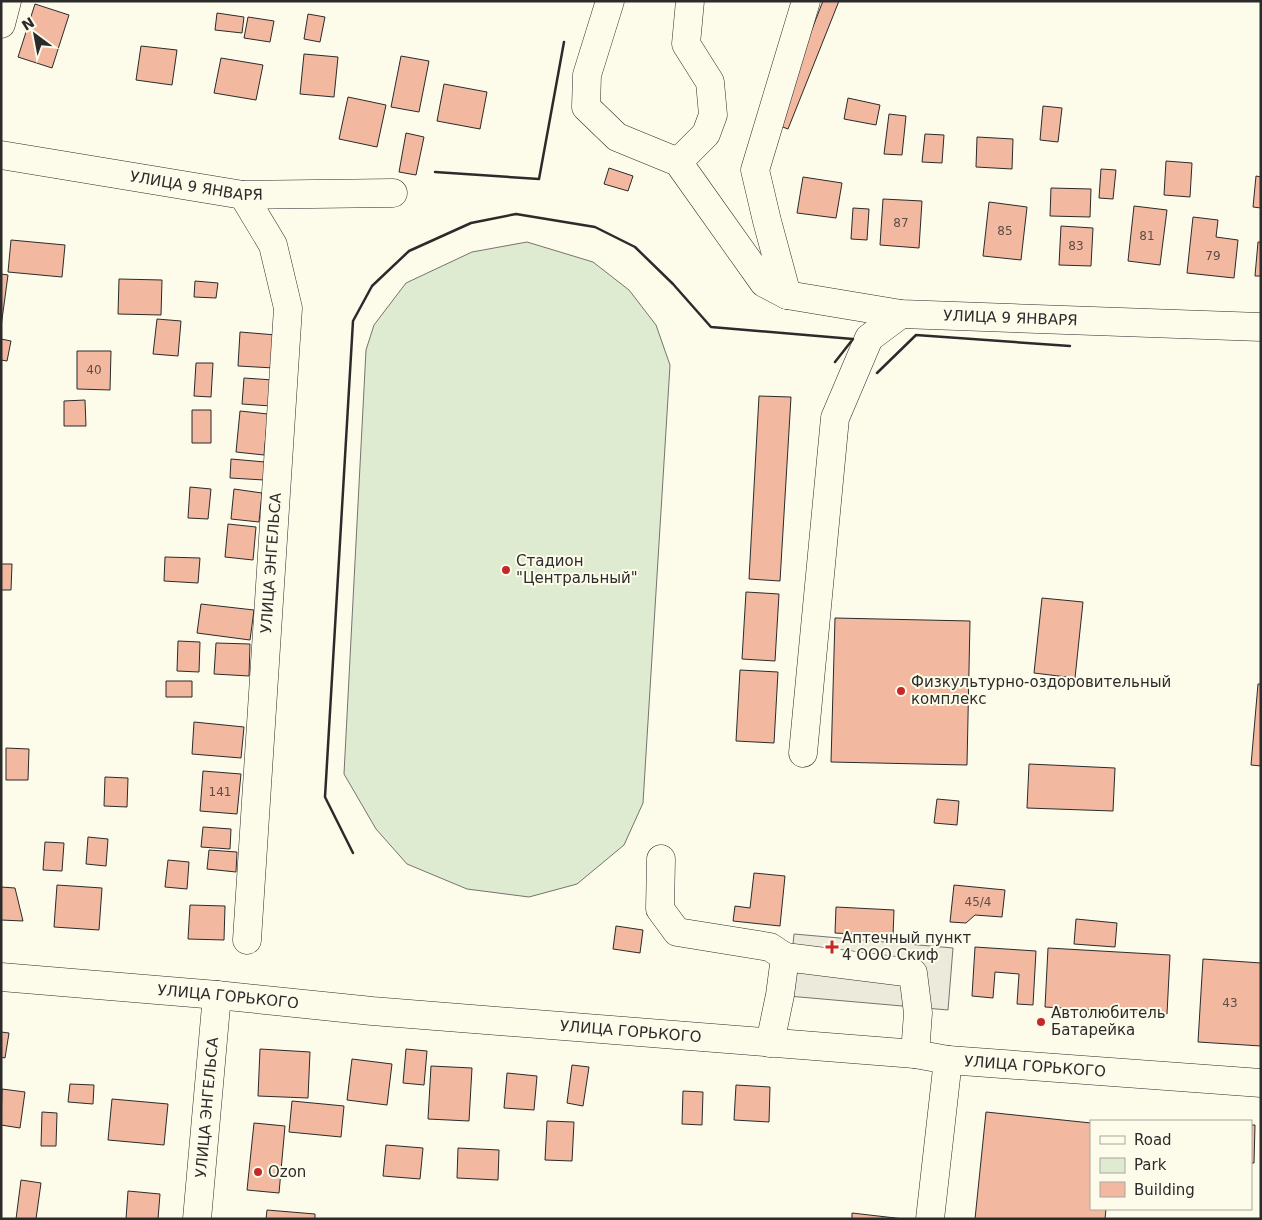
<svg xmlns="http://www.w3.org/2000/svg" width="1262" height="1220" font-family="'DejaVu Sans',sans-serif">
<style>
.green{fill:#deebd1;stroke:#74746e}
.parking{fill:#eceadb;stroke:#74746e}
.building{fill:#f2b8a0;stroke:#2b2b2b}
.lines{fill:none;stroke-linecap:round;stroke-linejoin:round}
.minor-casing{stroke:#2b2b2b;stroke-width:29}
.major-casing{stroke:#2b2b2b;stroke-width:29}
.minor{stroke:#fdfbea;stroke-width:28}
.major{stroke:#fdfbea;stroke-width:28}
.wall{stroke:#2b2b2b;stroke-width:2.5}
.poi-dot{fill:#c62828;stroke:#fdfbea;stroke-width:2}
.labels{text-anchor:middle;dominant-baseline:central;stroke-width:4;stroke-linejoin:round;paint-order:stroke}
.number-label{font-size:12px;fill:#5d4e48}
.street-label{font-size:15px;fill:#2b2b2b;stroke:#fdfbea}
.poi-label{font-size:15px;fill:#2b2b2b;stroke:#fdfbea;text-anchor:start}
</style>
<rect width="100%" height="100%" fill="#fdfbea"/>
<path class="green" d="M527 242 593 262 629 290 656 325 670 365 643 803 624 845 577 884 529 897 467 889 407 864 376 829 344 774 366 350 374 325 406 283 472 252Z"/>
<path class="parking" d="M794 934 953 948 948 1010 788 996Z"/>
<path class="building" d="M823 1H839L788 129 775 124Z
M35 4 69 15 52 68 18 57Z
M217 13 244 17 242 33 215 30Z
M308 14 325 17 320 42 304 39Z
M248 17 274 21 270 42 244 38Z
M141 46 177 50 172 85 136 80Z
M304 54 338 57 334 97 300 94Z
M401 56 429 61 419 112 391 107Z
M221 58 263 65 256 100 214 93Z
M444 84 487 92 480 129 437 121Z
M348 97 386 105 377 147 339 139Z
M848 98 880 105 876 125 844 119Z
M1043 106 1062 108 1058 142 1040 140Z
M889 114 906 116 902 155 884 154Z
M406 133 424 137 416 175 399 172Z
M925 134 944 135 942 163 922 162Z
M977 137 1013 139 1012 169 976 167Z
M1166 161 1192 163 1190 197 1164 195Z
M609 168 633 176 628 191 604 184Z
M1101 169 1116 170 1113 199 1099 198Z
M1256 176 1261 177V208L1253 207Z
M803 177 842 183 836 218 797 213Z
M1051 188 1091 189 1090 217 1050 216Z
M883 199 922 201 919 248 880 245Z
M989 202 1027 207 1021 260 983 256Z
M1134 206 1167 210 1160 265 1128 261Z
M853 208 869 209 867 240 851 239Z
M1193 217 1218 220 1216 237 1238 240 1234 278 1187 273Z
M1061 226 1093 228 1091 266 1059 265Z
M11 240 65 245 62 277 8 272Z
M1258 242H1261V276H1255Z
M1 274 8 275 1 327Z
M119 279 162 280 161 315 118 314Z
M195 281 218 283 216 298 194 297Z
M157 319 181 321 178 356 153 354Z
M240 332 276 335 274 368 238 366Z
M1 339 11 341 7 361 1 360Z
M77 351H111L110 390 77 389Z
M196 363H213L211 397 194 396Z
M244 378 273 380 271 406 242 404Z
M759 396 791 397 780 581 749 579Z
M85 400 86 426H64V401Z
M192 410H211V443H192Z
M240 411 268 414 264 455 236 452Z
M231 459 265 462 264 480 230 478Z
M190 487 211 489 208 519 188 518Z
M234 489 262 493 259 522 231 519Z
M228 524 256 527 253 560 225 557Z
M165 557 200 558 198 583 164 581Z
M1 564H12L11 590H1Z
M746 592 779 594 775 661 742 659Z
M1042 598 1083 602 1075 678 1034 673Z
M201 604 254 610 250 640 197 633Z
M835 618 970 621 967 765 831 762Z
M178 641 200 642 199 672 177 671Z
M216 643 250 644 249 676 214 674Z
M740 670 778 672 774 743 736 741Z
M166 681H192V697H166Z
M1258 684H1261V766L1251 765Z
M194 722 244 727 241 758 192 754Z
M6 748 29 749 28 780H6Z
M1029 764 1115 768 1113 811 1027 808Z
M203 771 241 774 237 814 200 811Z
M105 777 128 778 127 807 104 806Z
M937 799 959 801 957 825 934 823Z
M203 827 231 829 230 849 201 847Z
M88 837 108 839 106 866 86 864Z
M45 842 64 843 62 871 43 870Z
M209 850 237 852 236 872 207 869Z
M168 860 189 862 187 889 165 887Z
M754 873 785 876 780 926 733 921 735 906 750 908Z
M57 885 102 888 99 930 54 927Z
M954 885 1005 890 1002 917 975 915 966 923 950 922Z
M1 887 15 888 23 921 1 920Z
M190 905 225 906 224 940 188 939Z
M836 907 894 910 893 936 835 933Z
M1076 919 1117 923 1115 947 1074 944Z
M616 926 643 930 640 953 613 949Z
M975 947 1036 951 1033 1005 1017 1004 1019 974 995 972 993 998 972 996Z
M1048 948 1170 955 1167 1014 1045 1007Z
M1203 959 1261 963V1046L1198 1042Z
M1 1032 9 1033 5 1058 1 1057Z
M260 1049 310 1052 308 1098 258 1096Z
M406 1049 427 1051 424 1085 403 1083Z
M352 1059 392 1064 387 1105 347 1100Z
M572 1065 589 1067 583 1106 567 1103Z
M431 1066 472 1068 469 1121 428 1119Z
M507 1073 537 1076 534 1110 504 1108Z
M70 1084 94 1085 93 1104 68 1102Z
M736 1085 770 1087 769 1122 734 1120Z
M2 1089 25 1092 20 1128 1 1125Z
M683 1091 703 1092 702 1125 682 1124Z
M112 1099 168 1104 164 1145 108 1140Z
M292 1101 344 1106 341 1137 289 1132Z
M42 1112 57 1113 56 1146H41Z
M986 1112 1091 1123V1209H1106L1105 1219H975Z
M547 1121 574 1122 572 1161 545 1160Z
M254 1123 285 1126 279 1193 247 1190Z
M1251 1125H1255L1254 1163H1251Z
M386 1145 423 1148 420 1179 383 1176Z
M458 1148 499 1150 498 1180 457 1178Z
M21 1180 41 1183 36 1219H16Z
M128 1191 160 1194 158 1219H126Z
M267 1210 315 1214V1219H266Z
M852 1213 904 1219H852Z"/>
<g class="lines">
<defs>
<g id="minor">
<path id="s1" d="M610 1 587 75 586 107 617 137 678 162 764 283 787 295 901 314 1261 327"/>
<path d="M1 24 7 1"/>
<path id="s2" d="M1 155 243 195 393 193"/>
<path d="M678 162 706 134 713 115 710 82 686 44 690 1"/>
<path d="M243 195 273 245 288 308 247 940"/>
<path d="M787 295 767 221 755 170 806 1"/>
<path d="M803 753 835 418 869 338 901 314"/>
<path d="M661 859 660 909 677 932 770 947 785 957"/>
<path d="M770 1043 780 995 785 957 913 973 918 1013 915 1054"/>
<path id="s3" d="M197 1219 217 995"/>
<path d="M930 1219 948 1060"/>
</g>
<g id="major">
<path id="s4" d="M1 977 217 995 372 1011 915 1054 948 1060 1261 1083"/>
</g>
</defs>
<use href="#minor" class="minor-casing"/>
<use href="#major" class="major-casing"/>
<use href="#minor" class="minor"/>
<use href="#major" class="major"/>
<path class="wall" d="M435 172 539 179 564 42
M877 373 916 335 1070 346
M353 853 325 797 353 321 372 286 409 251 471 223 516 214 595 227 635 247 673 284 711 327 853 339 835 362"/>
</g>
<g class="poi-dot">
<circle cx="506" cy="570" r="5"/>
<circle cx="901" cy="691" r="5"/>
<path d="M829.5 939.5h5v5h5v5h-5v5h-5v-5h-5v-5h5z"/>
<circle cx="1041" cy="1022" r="5"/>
<circle cx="258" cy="1172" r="5"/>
</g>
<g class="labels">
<g class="number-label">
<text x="901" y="223">87</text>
<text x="1005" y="231">85</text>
<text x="1147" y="236">81</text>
<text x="1076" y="246">83</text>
<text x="1213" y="256">79</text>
<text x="94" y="370">40</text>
<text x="220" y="792">141</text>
<text x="978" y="902">45/4</text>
<text x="1230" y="1003">43</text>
</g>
<g class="street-label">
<text stroke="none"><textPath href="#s2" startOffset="198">УЛИЦА 9 ЯНВАРЯ</textPath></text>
<text stroke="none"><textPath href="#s1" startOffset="618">УЛИЦА 9 ЯНВАРЯ</textPath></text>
<text transform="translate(271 563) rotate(-86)">УЛИЦА ЭНГЕЛЬСА</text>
<text stroke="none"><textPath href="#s4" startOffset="228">УЛИЦА ГОРЬКОГО</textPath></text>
<text stroke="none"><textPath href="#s4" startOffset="632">УЛИЦА ГОРЬКОГО</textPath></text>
<text stroke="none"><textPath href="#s4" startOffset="1038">УЛИЦА ГОРЬКОГО</textPath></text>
<text stroke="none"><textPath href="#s3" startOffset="112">УЛИЦА ЭНГЕЛЬСА</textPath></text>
</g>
<g class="poi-label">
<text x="516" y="561">Стадион<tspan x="516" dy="17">"Центральный"</tspan></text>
<text x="911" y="682">Физкультурно-оздоровительный<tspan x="911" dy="17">комплекс</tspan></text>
<text x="842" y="938">Аптечный пункт<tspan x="842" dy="17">4 ООО Скиф</tspan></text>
<text x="1051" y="1013">Автолюбитель<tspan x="1051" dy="17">Батарейка</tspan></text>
<text x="268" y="1172">Ozon</text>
</g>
</g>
<rect width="1262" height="1220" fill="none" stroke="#2b2b2b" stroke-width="5"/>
<rect x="1090" y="1120" width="162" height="90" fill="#fdfbea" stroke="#a9a89e"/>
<rect x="1100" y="1136" width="25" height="8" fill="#fdfbea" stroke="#a9a89e"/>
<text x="1134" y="1145" font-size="15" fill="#2b2b2b">Road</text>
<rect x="1100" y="1158" width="25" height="15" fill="#deebd1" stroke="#a9a89e"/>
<text x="1134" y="1170" font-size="15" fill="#2b2b2b">Park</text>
<rect x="1100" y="1182" width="25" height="15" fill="#f2b8a0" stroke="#a9a89e"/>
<text x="1134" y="1195" font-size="15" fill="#2b2b2b">Building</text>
<g transform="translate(35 35) rotate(328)" stroke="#fdfbea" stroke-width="4" paint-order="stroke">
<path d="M0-4L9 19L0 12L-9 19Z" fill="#2b2b2b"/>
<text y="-8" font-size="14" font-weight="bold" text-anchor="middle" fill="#2b2b2b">N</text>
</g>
</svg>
